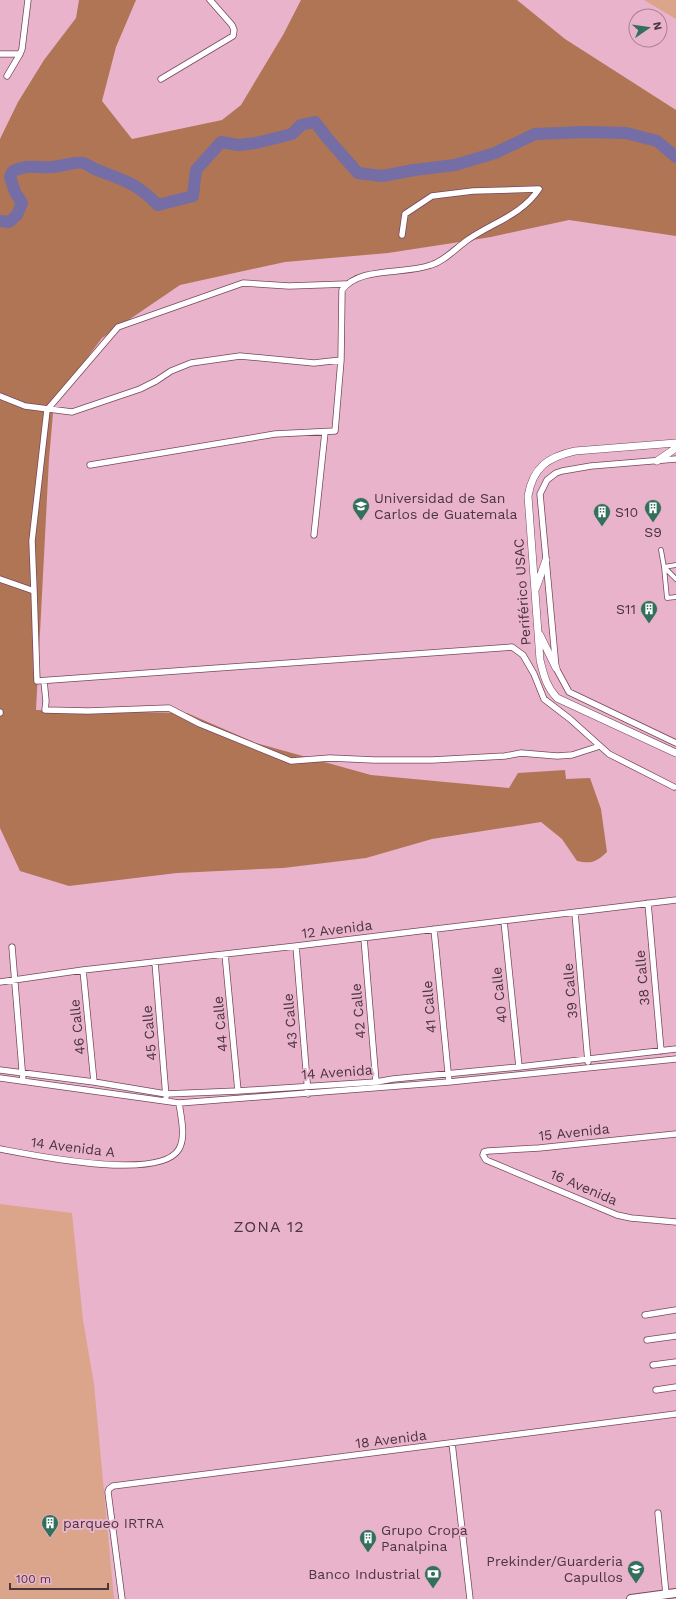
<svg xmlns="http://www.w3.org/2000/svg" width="676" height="1599" font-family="'Work Sans',sans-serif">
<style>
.green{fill:#daa58a}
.forest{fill:#af7555}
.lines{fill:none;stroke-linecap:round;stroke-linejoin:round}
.river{stroke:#746da6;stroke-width:12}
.pedestrian-casing{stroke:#76475e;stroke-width:5.5}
.minor-casing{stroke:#76475e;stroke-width:7}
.tertiary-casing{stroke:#76475e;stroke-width:8}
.primary-casing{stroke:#76475e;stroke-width:10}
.pedestrian{stroke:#fff;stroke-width:4}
.minor{stroke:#fff;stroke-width:5.5}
.tertiary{stroke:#fff;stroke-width:7}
.primary{stroke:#fff;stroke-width:8}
.labels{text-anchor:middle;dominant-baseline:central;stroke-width:4;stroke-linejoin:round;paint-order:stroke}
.poi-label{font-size:14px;fill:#4b3540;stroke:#eab3cc;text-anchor:start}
.street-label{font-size:14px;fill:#4b3540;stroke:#eab3cc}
.quarter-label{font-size:16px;letter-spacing:1px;fill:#4b3540;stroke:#eab3cc}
</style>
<rect width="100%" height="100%" fill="#eab3cc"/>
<path class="green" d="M644 0H676V19Z
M0 1204 72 1213 83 1320 94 1384 114 1599H0Z"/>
<path class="forest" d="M79 0H136L116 47 102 101 132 139 222 120 241 105 283 35 301 0H517L565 39 676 110V236L569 220 491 237 466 241 388 253 285 262 180 285 102 338 54 402 49 459 36 710 187 713 256 743 371 775 509 788 518 773 565 770 566 779 590 778 601 809 607 852C596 862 592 864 577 861L562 839 541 822 432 839 366 858 283 868 177 873 69 886 20 871 0 828V139L18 102 44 60 76 18Z"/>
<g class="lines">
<path class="river" d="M0 221 9 222 17 215 22 203 15 192 10 177 13 171C28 164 37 168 52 167 60 167 76 161 83 163 87 164 92 168 97 170 124 180 136 183 158 205L193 196 196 170 221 142 238 145 256 143 292 134 301 125 315 122 328 139 358 173 382 176 414 170 455 165 495 153 535 134 584 132 626 133 657 141 676 157"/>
<defs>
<path id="pedestrian" d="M661 550 664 567 676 579
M676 565 664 567 667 598 676 597"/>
<path id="minor" d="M0 54H20
M7 76 20 54 22 49 28 0
M161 79 233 36 234 30 232 25 210 0
M0 396 25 406 72 412 140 389 156 381 171 371 191 363 240 356 314 363 341 360
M676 459 591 466 562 471 556 473 547 480 540 494 556 668 569 692 676 743
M90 465 275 434 335 431 341 360 342 290C360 266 404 275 431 265 444 261 454 250 466 241 491 223 521 216 539 189L473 191 432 196 405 214 402 235
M314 535 325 432
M0 579 34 591 37 681 512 647 523 655 534 674 544 699 570 719 609 754 674 787
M34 591 32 541 47 410 118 327 243 283 289 286 346 284
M44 681 46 701 45 710 88 711 169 708 200 724 291 761 330 758 374 760H432L505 756 521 753 557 756 572 755 600 746
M0 712V713
M648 903 661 1051
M575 913 588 1062
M504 921 519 1067
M434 929 449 1082
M364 938 376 1082
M296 946 308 1094
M12 947 23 1081
M225 954 238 1091
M155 962 166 1097
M83 970 94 1082
M0 982 83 970 296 946 676 900
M0 1070 94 1082 166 1094 238 1091 376 1082 393 1079 519 1067 676 1049
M0 1078 179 1103 449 1082 676 1059
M676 1134 539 1148 488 1151 484 1152 483 1155 486 1160 617 1215 631 1218 676 1222
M0 1149C32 1155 160 1182 179 1149 186 1137 181 1117 179 1103
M645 1315 676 1310
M647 1340 676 1336
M653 1365 676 1362
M656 1390 676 1387
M452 1443 470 1599
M658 1513 666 1594
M122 1599 108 1492 109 1489 113 1486 676 1414"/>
<path id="tertiary" d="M676 443 575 451C548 457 533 467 528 496L540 660C544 676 546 686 557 698L676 753
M657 461 676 448
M536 588 546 560
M540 635 556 668"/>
<path id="primary" d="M631 1599 676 1593"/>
</defs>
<use href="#pedestrian" class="pedestrian-casing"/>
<use href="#minor" class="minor-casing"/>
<use href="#tertiary" class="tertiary-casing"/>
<use href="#primary" class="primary-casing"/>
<use href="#pedestrian" class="pedestrian"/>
<use href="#minor" class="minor"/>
<use href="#tertiary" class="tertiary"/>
<use href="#primary" class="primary"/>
</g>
<defs>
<symbol id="university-pin" viewBox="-11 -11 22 30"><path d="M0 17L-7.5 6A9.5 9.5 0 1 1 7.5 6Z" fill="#33705c" stroke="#eab3cc"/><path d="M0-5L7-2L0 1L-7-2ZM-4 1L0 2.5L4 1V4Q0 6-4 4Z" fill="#fff"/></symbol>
<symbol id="building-pin" viewBox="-11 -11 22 30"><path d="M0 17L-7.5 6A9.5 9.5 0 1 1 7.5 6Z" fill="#33705c" stroke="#eab3cc"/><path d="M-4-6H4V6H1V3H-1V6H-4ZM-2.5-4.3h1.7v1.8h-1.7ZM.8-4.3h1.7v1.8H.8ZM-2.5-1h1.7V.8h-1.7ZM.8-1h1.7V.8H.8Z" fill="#fff"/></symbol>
<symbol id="school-pin" viewBox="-11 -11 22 30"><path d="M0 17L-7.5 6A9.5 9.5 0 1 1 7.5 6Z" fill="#33705c" stroke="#eab3cc"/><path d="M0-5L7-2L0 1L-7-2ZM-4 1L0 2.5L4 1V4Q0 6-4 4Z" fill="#fff"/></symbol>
<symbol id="bank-pin" viewBox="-11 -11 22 30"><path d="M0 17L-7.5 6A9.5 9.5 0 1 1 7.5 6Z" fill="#33705c" stroke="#eab3cc"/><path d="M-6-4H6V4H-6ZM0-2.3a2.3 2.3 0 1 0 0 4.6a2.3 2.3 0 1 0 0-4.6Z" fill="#fff"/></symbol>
</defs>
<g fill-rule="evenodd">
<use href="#university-pin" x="351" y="496" width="20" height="27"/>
<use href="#building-pin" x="643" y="498" width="20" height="27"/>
<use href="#building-pin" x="592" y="502" width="20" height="27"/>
<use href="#building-pin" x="639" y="599" width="20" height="27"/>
<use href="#building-pin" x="40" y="1513" width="20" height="27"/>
<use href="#building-pin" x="358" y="1528" width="20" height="27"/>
<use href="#school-pin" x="626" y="1559" width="20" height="27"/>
<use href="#bank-pin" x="423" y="1564" width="20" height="27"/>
</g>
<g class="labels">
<g class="poi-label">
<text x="374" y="498">Universidad de San<tspan x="374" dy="16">Carlos de Guatemala</tspan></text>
<text x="615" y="512">S10</text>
<text x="653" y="532" text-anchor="middle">S9</text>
<text x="636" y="609" text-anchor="end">S11</text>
<text x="63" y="1523">parqueo IRTRA</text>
<text x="381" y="1530">Grupo Cropa<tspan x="381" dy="16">Panalpina</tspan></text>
<text x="623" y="1561" text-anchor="end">Prekinder/Guarderia<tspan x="623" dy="16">Capullos</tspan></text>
<text x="420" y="1574" text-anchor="end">Banco Industrial</text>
</g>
<g class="street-label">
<text transform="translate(522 592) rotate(-94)">Periférico USAC</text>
<text transform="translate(337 929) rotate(-7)">12 Avenida</text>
<text transform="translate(642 978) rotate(-95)">38 Calle</text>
<text transform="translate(570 991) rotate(-95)">39 Calle</text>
<text transform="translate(499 995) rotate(-96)">40 Calle</text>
<text transform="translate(429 1007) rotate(-95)">41 Calle</text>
<text transform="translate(358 1011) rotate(-95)">42 Calle</text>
<text transform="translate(290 1021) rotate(-95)">43 Calle</text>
<text transform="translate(220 1024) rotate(-95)">44 Calle</text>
<text transform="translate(77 1027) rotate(-96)">46 Calle</text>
<text transform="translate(149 1033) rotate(-95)">45 Calle</text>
<text transform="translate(337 1072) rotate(-4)">14 Avenida</text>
<text transform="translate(574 1132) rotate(-6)">15 Avenida</text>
<text transform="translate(73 1147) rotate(7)">14 Avenida A</text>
<text transform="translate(584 1187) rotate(23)">16 Avenida</text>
<text transform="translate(391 1439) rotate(-7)">18 Avenida</text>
</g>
<g class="quarter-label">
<text x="269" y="1226">ZONA 12</text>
</g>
</g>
<g transform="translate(648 28) rotate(77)"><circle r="19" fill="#eab3cc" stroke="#aa8194"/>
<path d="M0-3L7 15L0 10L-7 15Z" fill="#33705c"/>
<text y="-6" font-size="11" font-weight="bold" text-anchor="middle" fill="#4b3540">N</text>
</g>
<path d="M10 1583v6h98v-6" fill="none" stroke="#4b3540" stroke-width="2"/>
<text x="16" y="1583" font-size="12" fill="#4b3540" stroke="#eab3cc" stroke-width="3" paint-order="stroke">100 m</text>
</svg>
